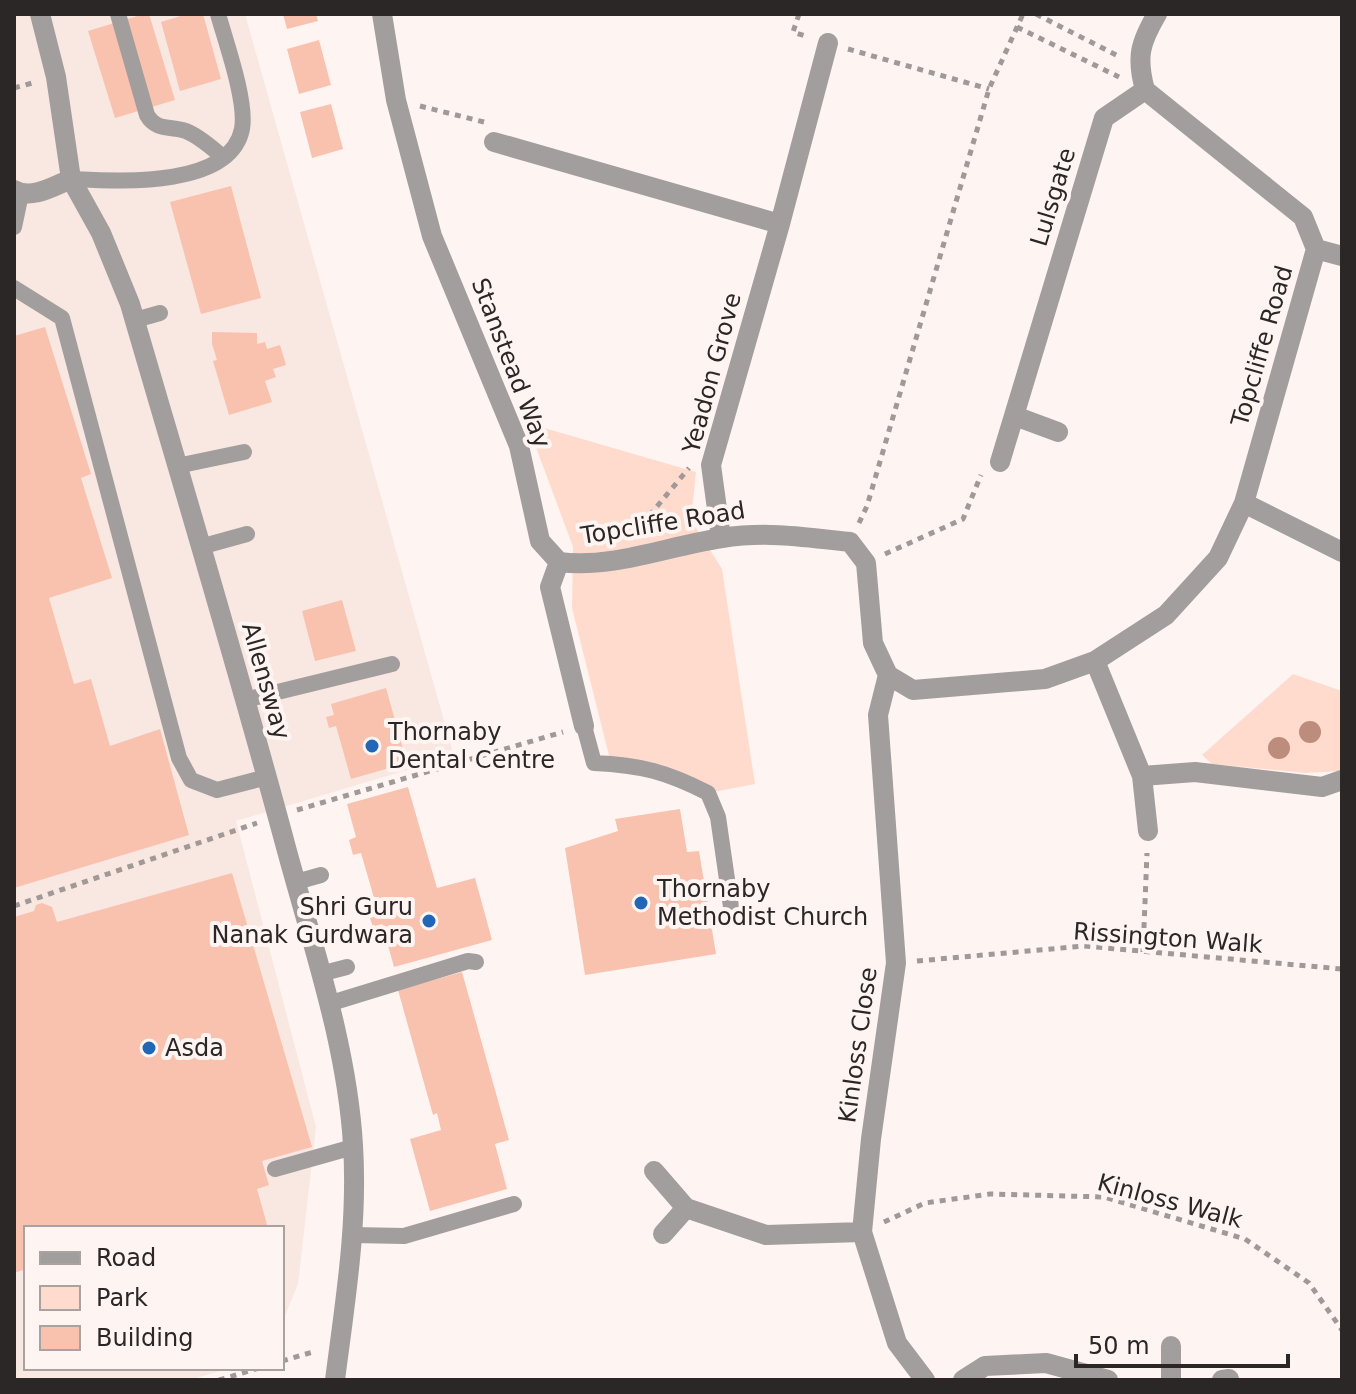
<svg xmlns="http://www.w3.org/2000/svg" width="1356" height="1394" font-family="'DejaVu Sans',sans-serif">
<style>
.built{fill:#f9e7e1}
.green{fill:#ffdbce}
.building{fill:#f8c2af}
.lines{fill:none;stroke-linecap:round;stroke-linejoin:round}
.path{stroke:#a09997;stroke-width:5;stroke-dasharray:6 6;stroke-linecap:butt}
.service{stroke:#a29e9d;stroke-width:16}
.minor{stroke:#a29e9d;stroke-width:20}
.tree{fill:#bc8d7c}
.poi-dot{fill:#2266b7;stroke:#fef5f2;stroke-width:3}
.labels{text-anchor:middle;dominant-baseline:central;stroke-width:8;stroke-linejoin:round;paint-order:stroke}
.street-label{font-size:24px;fill:#2a2726;stroke:#fef5f2}
.poi-label{font-size:24px;fill:#2a2726;stroke:#fef5f2;text-anchor:start}
</style>
<rect width="100%" height="100%" fill="#fef5f2"/>
<path class="built" d="M14 14H245L454 756 236 821 316 1127 298 1284 282 1323V1228H26V1368H231L189 1380H14Z"/>
<path class="green" d="M527 423 696 472 691 520 722 569 755 784 708 793 611 764 572 608 573 547Z
M1293 674 1342 691V771L1305 773 1212 764 1202 755Z"/>
<path class="building" d="M144 14H149L175 100 115 118 88 31Z
M187 14H203L221 79 180 91 161 22Z
M283 14H316L318 21 287 29Z
M319 40 331 85 299 94 287 49Z
M331 104 343 149 312 158 300 112Z
M231 186 261 298 201 314 170 202Z
M45 327 91 474 81 478 112 578 49 598 74 684 91 679 110 746 160 729 189 835 14 888V336Z
M212 332 257 333V344L265 342 267 349 280 345 286 365 273 369 276 377 265 381 272 402 229 415 213 361 217 360 212 344Z
M342 600 356 651 315 661 302 611Z
M386 688 407 763 351 779 336 726 329 728 326 717 334 715 331 704Z
M408 787 437 888 475 878 492 940 394 967 382 924 373 927 370 918 379 915 361 853 353 855 349 840 356 837 347 804Z
M680 809 687 852 699 851 716 954 585 975 565 848 618 831 615 819Z
M232 873 312 1147 262 1161 269 1185 257 1189 268 1228H26V1269L14 1273V917L34 911 36 905 42 903 52 907 57 922Z
M462 972 509 1140 495 1144 507 1189 430 1211 410 1139 441 1130 437 1113 433 1115 398 990Z"/>
<g class="lines">
<path class="path" d="M799 14 793 32 808 37
M1036 14 1120 57
M1017 27 1119 77
M848 49 989 89
M14 88 36 82
M420 106 484 122
M859 523 867 506 989 89 1023 14
M634 534 689 468
M885 554 963 519 981 475
M297 810 563 732
M14 906 257 823
M1143 952 1147 853
M917 961 1084 946 1342 969
M884 1222 925 1203 990 1194 1104 1197 1245 1239 1309 1283 1342 1330
M282 1361 316 1351
M219 1380 259 1368"/>
<path class="service" d="M118 14 147 115C156 131 171 126 186 131 199 136 212 148 223 157
M71 179C116 181 230 189 242 129 247 101 226 43 218 14
M14 227 21 194
M14 288 62 318 179 758 191 780 217 790 267 777
M135 320 160 313
M177 466 244 452
M200 547 247 534
M245 700 392 664
M584 726 594 763C641 765 667 772 708 793L718 817 732 914
M296 882 321 875
M320 974 347 967
M328 1004 468 961 476 962
M275 1169 353 1147
M353 1235 404 1236 514 1204"/>
<path class="minor" d="M40 14 56 77 71 179 101 233 130 304C183 486 238 668 287 851 313 947 347 1045 353 1145 358 1225 345 1302 335 1380
M382 14 396 100 432 236 519 446 540 541 559 562
M1145 90 1303 217 1316 249 1342 256
M494 142 780 224
M14 190C32 200 54 186 71 179
M1015 416 1058 432
M1000 462 1104 118 1145 90C1136 57 1140 43 1157 14
M1244 503 1342 552
M721 538 711 465 780 224 828 43
M559 562C613 569 668 546 722 538 766 531 805 537 850 542L866 563 873 643 888 675 913 690 1045 679 1095 661 1166 615 1218 558 1244 503 1316 249
M559 562 550 587 584 726
M1095 661 1142 776 1195 772 1322 787 1342 780
M888 675 878 715 896 963 871 1139 862 1232 897 1343 925 1380
M1142 776 1148 831
M654 1171 686 1208 766 1235 862 1232
M663 1234 686 1208
M1171 1346V1380
M963 1380 985 1366 1046 1363 1108 1380
M1222 1380 1229 1379"/>
</g>
<g class="tree">
<circle cx="1310" cy="732" r="11"/>
<circle cx="1279" cy="748" r="11"/>
</g>
<g class="poi-dot">
<circle cx="372" cy="746" r="8"/>
<circle cx="641" cy="903" r="8"/>
<circle cx="429" cy="921" r="8"/>
<circle cx="149" cy="1048" r="8"/>
</g>
<g class="labels">
<g class="street-label">
<text transform="translate(1053 197) rotate(-73)">Lulsgate</text>
<text transform="translate(1262 346) rotate(-74)">Topcliffe Road</text>
<text transform="translate(511 363) rotate(69)">Stanstead Way</text>
<text transform="translate(712 373) rotate(-75)">Yeadon Grove</text>
<text transform="translate(663 523) rotate(-9)">Topcliffe Road</text>
<text transform="translate(266 681) rotate(74)">Allensway</text>
<text transform="translate(1168 938) rotate(4)">Rissington Walk</text>
<text transform="translate(858 1045) rotate(-82)">Kinloss Close</text>
<text transform="translate(1170 1201) rotate(15)">Kinloss Walk</text>
</g>
<g class="poi-label">
<text x="388" y="732">Thornaby<tspan x="388" dy="28">Dental Centre</tspan></text>
<text x="657" y="889">Thornaby<tspan x="657" dy="28">Methodist Church</tspan></text>
<text x="413" y="907" text-anchor="end">Shri Guru<tspan x="413" dy="28">Nanak Gurdwara</tspan></text>
<text x="165" y="1048">Asda</text>
</g>
</g>
<rect width="1356" height="1394" fill="none" stroke="#2a2726" stroke-width="32"/>
<rect x="24" y="1226" width="260" height="144" fill="#fef5f2" stroke="#a9a3a0" stroke-width="2"/>
<rect x="40" y="1252" width="40" height="12" fill="#a29e9d" stroke="#a9a3a0" stroke-width="2"/>
<text x="96" y="1266" font-size="24" fill="#2a2726">Road</text>
<rect x="40" y="1286" width="40" height="24" fill="#ffdbce" stroke="#a9a3a0" stroke-width="2"/>
<text x="96" y="1306" font-size="24" fill="#2a2726">Park</text>
<rect x="40" y="1326" width="40" height="24" fill="#f8c2af" stroke="#a9a3a0" stroke-width="2"/>
<text x="96" y="1346" font-size="24" fill="#2a2726">Building</text>
<path d="M1076 1354v12h212v-12" fill="none" stroke="#2a2726" stroke-width="4"/>
<text x="1088" y="1354" font-size="24" fill="#2a2726" stroke="#fef5f2" stroke-width="6" paint-order="stroke">50 m</text>
</svg>
